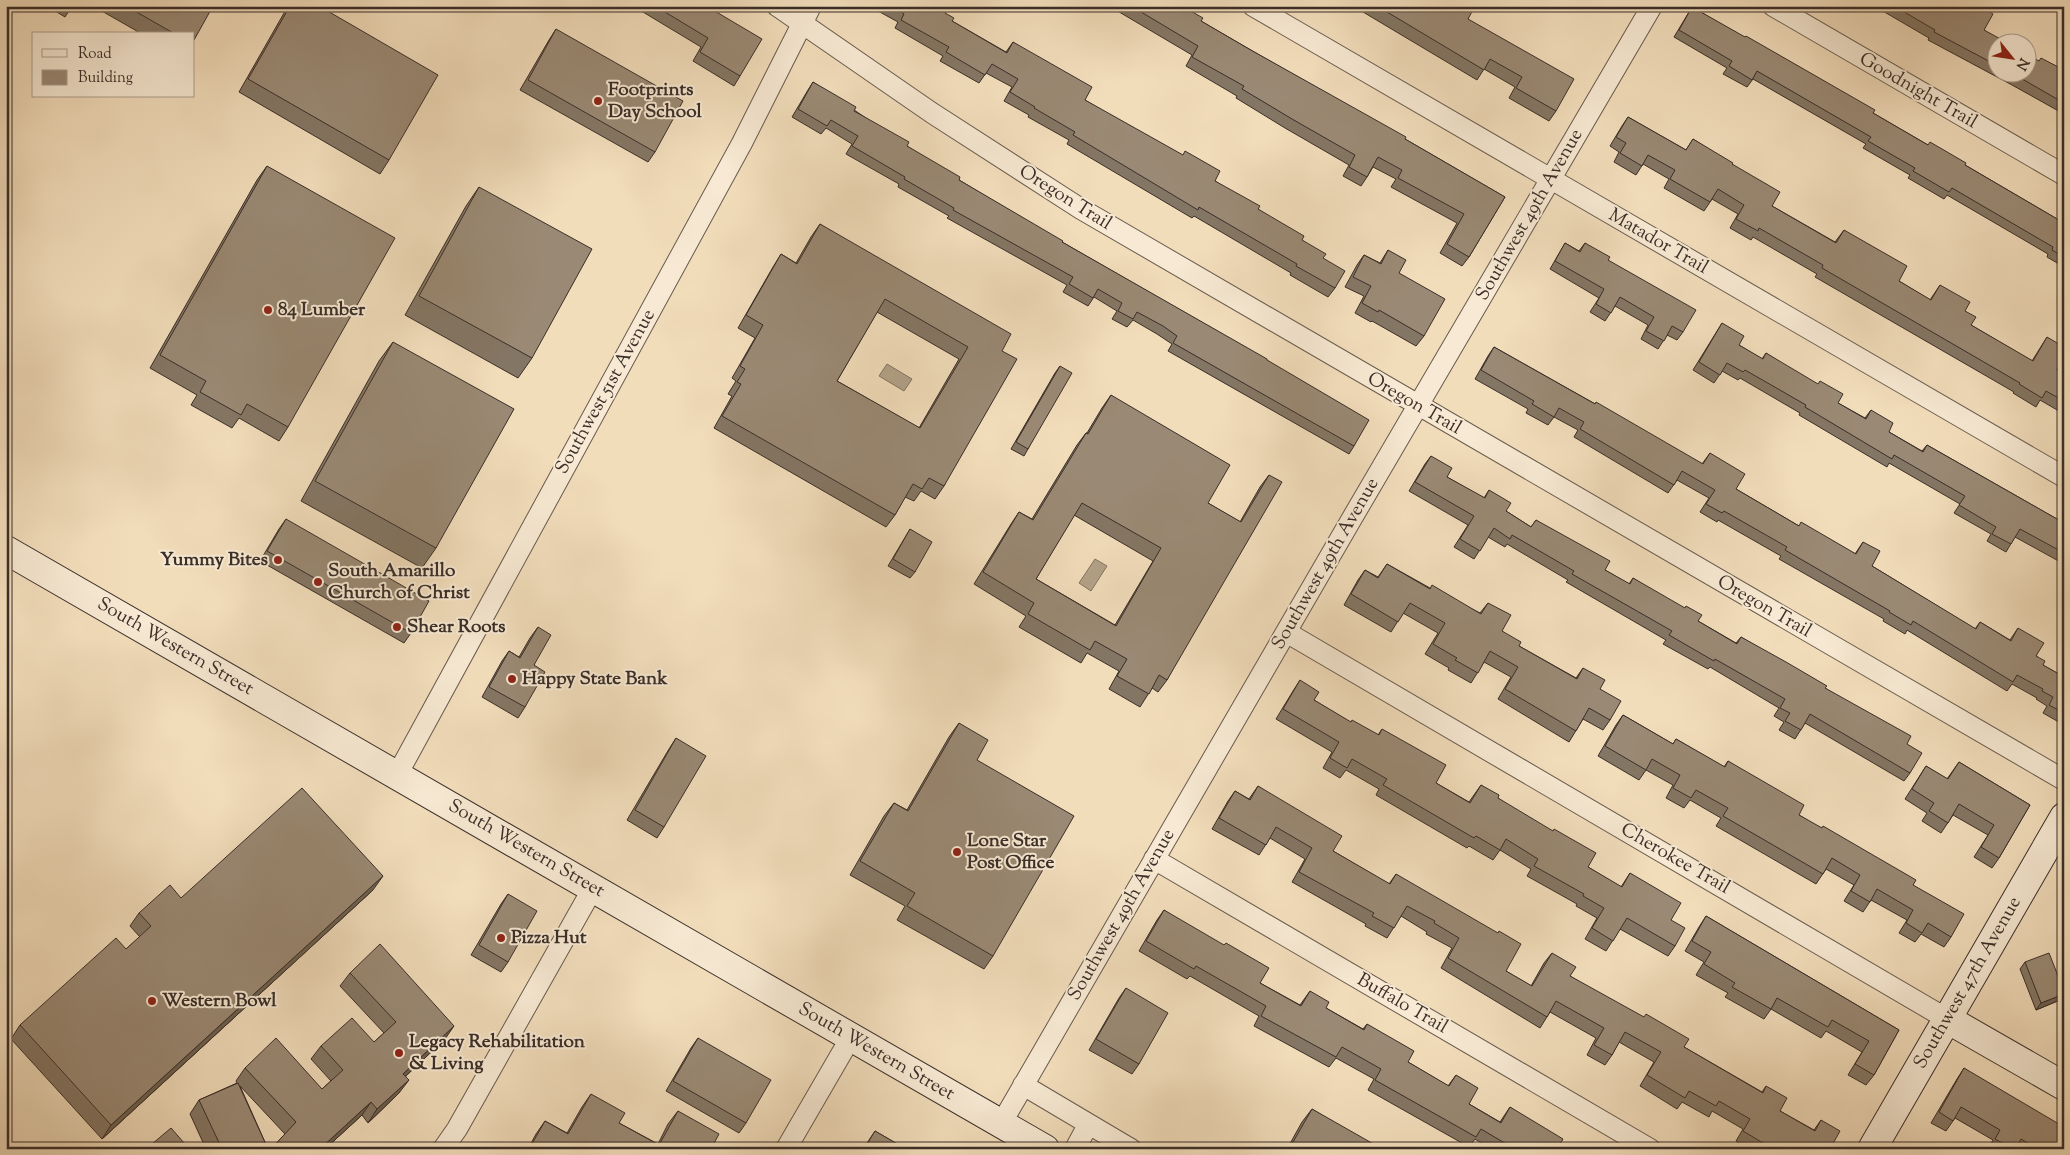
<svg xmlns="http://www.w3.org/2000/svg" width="2070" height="1155" font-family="'Sorts Mill Goudy',serif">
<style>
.water{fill:#b3a289;stroke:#837462}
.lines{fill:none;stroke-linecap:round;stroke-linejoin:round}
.street-casing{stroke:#685a4d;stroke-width:22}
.secondary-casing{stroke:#3a2e28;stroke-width:30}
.street{stroke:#f7e9d3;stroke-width:20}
.secondary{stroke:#f7e9d3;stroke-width:28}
.wall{fill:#847664;stroke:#3a2e28;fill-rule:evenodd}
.shaded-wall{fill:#6c6051;stroke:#3a2e28}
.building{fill:#9a8974;stroke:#3a2e28;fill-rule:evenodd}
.poi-dot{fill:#8f2418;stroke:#f7e9d3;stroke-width:2}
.labels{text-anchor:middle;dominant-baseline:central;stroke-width:4;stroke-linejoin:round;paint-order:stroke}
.poi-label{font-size:19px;font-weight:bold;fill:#3a2e28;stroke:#f7e9d3;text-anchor:start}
.street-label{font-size:19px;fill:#3a2e28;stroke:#f7e9d3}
</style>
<rect width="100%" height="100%" fill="#f2ddbb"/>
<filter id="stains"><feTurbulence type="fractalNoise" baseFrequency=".004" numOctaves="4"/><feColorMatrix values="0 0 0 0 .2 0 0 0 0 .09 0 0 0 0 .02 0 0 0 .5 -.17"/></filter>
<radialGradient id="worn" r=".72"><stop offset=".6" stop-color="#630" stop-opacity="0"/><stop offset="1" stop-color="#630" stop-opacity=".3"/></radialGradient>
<path class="water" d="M887 364 912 379 904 391 879 376Z
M1095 559 1107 566 1091 591 1079 583Z"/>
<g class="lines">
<defs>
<path id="street" d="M777 6 932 113 1081 209 2064 780
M1253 6 2064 477
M1773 6 2064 175
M1286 632 1947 1019
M397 775 742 143 811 6
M1154 859 1650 1149
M1023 1085 1131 1149
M1001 1124 1351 520 1652 6
M443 1149 457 1129 593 888
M786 1149 851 1037
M1075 1149 1088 1125"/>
<path id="secondary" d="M6 550 1045 1149
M1947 1019 2064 1086
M1872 1149 2064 817"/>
</defs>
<use href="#street" class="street-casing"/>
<use href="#secondary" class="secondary-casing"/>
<use href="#street" class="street"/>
<use href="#secondary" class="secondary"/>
</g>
<path class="wall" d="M47 6H72L65 17Z
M93 6H213L194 34H142Z
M288 6H319L389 160 380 174 239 92Z
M633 6H715L713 10 740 76 734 86 693 61 701 47Z
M869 6H947L945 13 952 21 1006 52 1013 42 1085 100 1215 181 1258 209 1302 240 1323 258 1335 288 1328 297 1290 275 1291 273 1194 216 1192 218 1067 144 1069 140 1028 117 1029 115 1004 101 1012 87 986 73 979 83 940 61 943 56 895 28 898 22Z
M1109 6H1182L1201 21 1249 49 1405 139 1505 197 1469 257 1462 266 1440 253 1457 223 1391 187 1396 179 1373 167 1367 177 1361 186 1343 176 1349 165 1285 128 1236 98 1237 96 1186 66 1192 55Z
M1353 6H1453L1456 8 1457 6H1470L1468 19 1556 111 1549 121 1509 98 1515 87 1484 69 1477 80Z
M1880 6H1959L1964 9 1965 6H1980L1984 30 1998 42V72H2028L2039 61 2064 70V114L2012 85 1928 40 1929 38 1881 10 1882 8Z
M1692 7 1873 113 1928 145 1965 165 2064 223V267L2047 257 2048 254 1947 195 1944 199 1908 178 1910 175 1863 148 1866 144 1753 79 1747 87 1723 74 1727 68 1674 37Z
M556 29 655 152 648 162 520 90 549 40Z
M813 82 907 146 959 180 1062 242 1267 360 1354 446 1349 454 1168 351 1172 344 1157 334 1133 320 1127 327 1112 319 1117 311 1094 297 1088 306 1063 292 1067 285 947 218 949 216 898 187 899 184 846 154 852 144 826 128 821 134 792 117 808 90Z
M1628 117 1686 150 1693 139 1732 164 1772 206 1835 242 1844 230 1899 281 1930 300 1940 285 1965 311 1971 325 2032 361 2047 337 2057 370 2064 374V414L2040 400 2036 407 2013 393 2014 392 1815 277 1817 274 1753 237 1751 240 1730 228 1738 214 1712 199 1704 211 1664 188 1669 179 1643 164 1636 175 1614 162 1619 152 1610 146 1622 126Z
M267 166 288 427 279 441 239 418 232 428 191 405 197 395 150 368 257 180Z
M479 187 532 358 518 378 405 315 466 206Z
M820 224 1002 351 944 486 935 499 921 491 914 501 905 497 895 515 886 527 714 428 732 396 728 394 736 381 732 378 755 338 738 328 773 267 781 254 796 263 811 237ZM877 312 959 359 919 428 837 381Z
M1565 243 1579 251 1585 243 1608 260 1683 332 1677 340 1667 335 1658 349 1641 339 1648 325 1615 306 1605 321 1590 312 1599 298 1550 269Z
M1388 250 1399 273 1424 336 1416 346 1372 321 1371 322 1355 313 1364 296 1345 287 1357 265 1364 255 1380 263Z
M2064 268V276L2060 274Z
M1722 323 1739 345 1762 359 1766 353 1838 403 1865 418 1871 410 1889 432 1922 451 1927 445 2064 523V564L2015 537 2006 552 1987 541 1991 534 1954 513 1960 504 1889 463 1887 467 1799 415 1800 413 1740 378 1738 380 1722 371 1714 383 1693 370Z
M393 342 436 548 422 568 301 501 379 361Z
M1494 347 1702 464 1710 453 1736 489 1799 526 1855 554 1863 542 1872 566 1975 629 1980 622 2010 640 2018 628 2043 665 2064 677V725L2043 713 2047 706 2036 699 2037 698 2012 684 2007 691 1907 630 1905 634 1883 621 1884 619 1779 559 1781 556 1718 520 1717 522 1700 512 1709 498 1677 480 1668 493 1574 437 1578 430 1554 417 1548 425 1526 413 1528 409 1475 379 1488 356Z
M1060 366 1028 449 1024 456 1011 449 1055 373Z
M1111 395 1208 503 1240 522 1260 487 1269 475 1167 680 1158 692 1152 688 1140 707 1109 689 1119 671 1087 653 1081 663 1019 627 1026 616 974 584 1011 524 1019 512 1032 519 1077 445 1086 433H1087L1102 408ZM1074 515 1153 561 1115 625 1036 579Z
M1431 456 1447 477 1484 498 1489 490 1506 511 1531 527 1536 520 1605 570 1629 584 1633 578 1698 621 1736 643 1741 637 1825 688 1907 744 1910 773 1904 781 1805 723 1795 739 1779 730 1784 722 1774 716 1779 708 1710 667 1708 669 1663 644 1666 640 1566 582 1568 580 1507 544 1505 547 1488 537 1474 559 1454 547 1468 525 1409 491 1425 464Z
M286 519 411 633 404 643 260 561 279 529Z
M910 529 915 572 910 578 888 566Z
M1387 564 1430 588 1480 613 1488 603 1502 631 1519 646 1576 678 1583 668 1600 689 1610 720 1603 730 1583 719 1569 742 1498 699 1511 677 1484 662 1471 683 1448 670 1449 668 1425 654 1438 633 1403 613 1391 632 1344 605 1358 580 1365 570 1378 577Z
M538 627 534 665 525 707 518 718 482 697 502 661 509 651 519 657 530 638Z
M1300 680 1314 700 1350 722 1378 735 1382 729 1436 783 1469 802 1481 785 1588 867 1621 887 1630 873 1671 920 1675 946 1668 956 1620 929 1606 951 1585 939 1597 918 1576 906 1577 904 1527 876 1531 869 1500 850 1493 860 1469 846 1467 848 1376 795 1379 789 1346 770 1340 778 1323 768 1332 752 1276 719 1293 691Z
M1623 715 1673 744 1676 739 1724 767 1728 761 1799 815 1913 885 1951 937 1944 947 1921 934 1915 942 1899 933 1907 920 1871 900 1863 912 1844 901 1854 885 1826 869 1816 884 1716 826 1721 818 1690 800 1684 808 1666 798 1673 785 1646 770 1639 780 1598 756 1616 725Z
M959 723 977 760 993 956 984 969 897 920 905 906 850 875 884 816 894 803 907 810 949 737Z
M676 738 664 827 657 838 627 820 669 749Z
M1959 762 2030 805 1999 858 1992 868 1974 857 1988 835 1953 815 1941 833 1922 821 1927 813 1905 799 1926 766 1947 779Z
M1258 786 1333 851 1389 884 1396 874 1506 971 1531 986 1544 963 1552 953 1570 976 1684 1047 1762 1092 1766 1086 1780 1111 1814 1130 1821 1120 1830 1149H1748L1736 1141 1743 1129 1712 1111 1709 1117 1682 1102 1677 1109 1640 1086 1654 1062 1619 1042 1612 1055 1605 1065 1587 1055 1596 1038 1550 1012 1540 1028 1441 968 1452 948 1426 934 1427 932 1401 916 1387 938 1365 926 1366 924 1292 882 1305 859 1270 838 1259 855 1212 829 1228 801 1235 791 1249 799Z
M373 890 102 1139 11 1039 20 1025 126 949 140 937 130 926 139 913 181 898Z
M508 894V962L501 972 471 955 501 904Z
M1164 910 1260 983 1300 1005 1310 991 1326 1008 1363 1029 1367 1024 1408 1062 1448 1086 1456 1075 1469 1104 1500 1122 1510 1107 1557 1149H1491L1475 1139 1469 1147 1368 1090 1374 1079 1336 1058 1329 1067 1254 1026 1259 1016 1190 976 1187 979 1139 951 1157 920Z
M1706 916 1899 1030 1874 1075 1866 1085 1848 1075 1862 1052 1826 1031 1821 1038 1771 1009 1764 1019 1725 997 1728 993 1696 975 1704 962 1685 951 1699 927Z
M2025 962 2064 991V995L2060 1000 2036 1010 2020 969Z
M350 973 445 1039 406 1076 399 1093 368 1123 362 1115 325 1149H271L285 1134 240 1086 268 1149H206L190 1114 199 1100 237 1083 236 1081 245 1068 322 1089 331 1081 311 1059 321 1046 374 1042 384 1033 340 986Z
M1126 988 1139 1064 1132 1074 1089 1050 1119 998Z
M698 1038 746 1123 739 1133 666 1091 691 1048Z
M1964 1068 2064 1149H1988L1993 1140 1955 1118 1946 1131 1931 1123 1957 1079Z
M591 1094 619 1123 658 1144 668 1124 678 1111 711 1149H528L536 1134 545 1121 567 1133 582 1107Z
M1312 1109 1376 1149H1287L1302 1122Z
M875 1131 906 1149H863Z"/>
<path class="shaded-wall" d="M383 876 373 890 102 1139 111 1125Z
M2064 994 2060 1000 2036 1010 2041 1003Z
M454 1026 445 1039 394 1087 403 1074Z
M409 1080 399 1093 368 1123 377 1109Z
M371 1102 362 1115 325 1149H320Z"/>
<path class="building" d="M126 6H213L194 40V34H175Z
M290 6H319L438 75 389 160 248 79Z
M655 6H715L716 7 713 10 762 39 740 76 700 52 708 38Z
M891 6H947L948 7 945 13 954 18 952 21 1007 53 1013 42 1092 87 1085 100 1183 155 1185 151 1220 171 1215 181 1260 206 1258 209 1304 236 1302 240 1326 254 1323 258 1345 271 1335 288 1296 266 1297 264 1199 207 1198 210 1073 135 1075 132 1034 108 1035 107 1010 92 1018 79 992 64 985 75 946 52 949 47 901 20 904 14Z
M1131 6H1182L1203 18 1201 21 1249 49 1406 137 1405 139 1505 197 1469 257 1447 244 1464 214 1398 178 1402 170 1378 157 1367 177 1349 167 1355 155 1292 119 1242 89 1244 86 1192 57 1198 46Z
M1377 6H1453L1456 8 1458 6H1470L1474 8 1468 19 1574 79 1556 111 1516 88 1522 77 1490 59 1484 70Z
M1894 6H1959L1964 9 1966 6H1980L1993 14 1984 30 2006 42H1998V66L1934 32 1935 30Z
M1692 7 1745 37 1746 36 1875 110 1873 113 1928 145 1930 142 1966 163 1965 165 2064 223V257L2052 250 2053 247 1952 188 1949 192 1913 171 1915 168 1868 141 1871 137 1757 71 1752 80 1729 66 1732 61 1679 30Z
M556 29 683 101 655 152 528 80Z
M2028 55 2039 61 2041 58 2064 70V103L2010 72H2028Z
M813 82 856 107 854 111 909 142 907 146 960 177 959 180 1063 241 1062 242 1267 359V360L1369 420 1354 446 1173 343 1177 336 1163 326 1137 312 1133 319 1118 311 1122 303 1098 289 1093 298 1069 284 1073 277 953 210 954 208 904 179 905 177 852 146 858 136 831 120 827 126 798 109Z
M1628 117 1686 150 1693 139 1733 163 1732 164 1780 192 1772 206 1836 243 1844 230 1907 266 1899 281 1931 300 1940 285 1970 302 1965 311 1976 317 1971 325 2033 361 2047 337 2064 347V358L2057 370 2064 374V401L2046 391 2042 398 2019 384 2020 383 1822 268 1823 265 1759 228 1758 231 1736 219 1744 205 1718 189 1710 202 1670 179 1675 170 1648 155 1642 166 1620 153 1626 143 1616 137Z
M267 166 395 238 288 427 247 404 241 415 200 392 206 381 160 355Z
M479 187 592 249 532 358 419 296Z
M820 224 1011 334 1002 351 1017 359 944 486 929 478 922 489 913 484 895 515 722 416 741 384 737 382 745 369 740 366 763 325 746 315 781 254 797 264ZM885 299 968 347 920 428 837 381Z
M1565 243 1580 252 1585 243 1610 257 1608 260 1696 310 1683 332 1672 326 1664 341 1646 331 1654 317 1620 297 1611 313 1596 304 1604 289 1555 261Z
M1388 250 1406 260 1399 273 1445 299 1424 336 1379 310 1378 312 1362 303 1371 286 1353 277 1364 255 1381 264Z
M1722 323 1744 336 1739 345 1763 359 1766 353 1818 384 1820 381 1843 394 1838 403 1866 419 1871 410 1893 423 1889 432 1923 452 1927 445 2064 523V553L2020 529 2011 544 1992 534 1996 527 1959 505 1965 496 1894 455 1892 459 1805 407 1806 405 1745 370 1743 372 1727 363 1720 375 1699 362Z
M393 342 514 409 436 548 315 481Z
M1494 347 1595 404 1596 402 1703 464 1710 453 1745 474 1736 489 1799 526 1801 522 1856 554 1863 542 1880 551 1872 566 1976 629 1980 622 2011 641 2018 628 2044 643 2036 656 2045 661 2043 665 2064 677V713L2049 705 2053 697 2042 691 2043 689 2017 675 2013 682 1913 621 1911 625 1889 612 1890 611 1785 550 1787 547 1724 511 1722 513 1706 504 1715 490 1682 471 1674 485 1580 429 1584 422 1559 408 1554 417 1532 404 1534 401 1481 370Z
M1060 366 1072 373 1028 449 1016 442Z
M1111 395 1230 465 1208 503 1241 522 1269 475 1282 482 1167 680 1159 675 1149 694 1117 676 1127 659 1095 641 1090 650 1028 614 1034 603 983 572 1019 512 1033 520 1086 433 1088 434ZM1082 503 1161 548 1116 626 1036 579Z
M1431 456 1452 468 1447 477 1485 498 1489 490 1511 503 1506 511 1531 527 1536 520 1610 561 1605 570 1630 584 1633 578 1685 608 1686 606 1702 615 1698 621 1737 644 1741 637 1786 662 1827 686 1825 688 1911 736 1907 744 1922 753 1910 773 1810 714 1801 730 1785 721 1790 713 1780 708 1785 699 1715 659 1714 661 1669 635 1672 631 1572 574 1574 571 1512 535 1510 539 1494 528 1480 551 1460 539 1474 516 1415 482Z
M286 519 429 601 411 633 267 551Z
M910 529 932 542 915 572 893 559Z
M1387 564 1430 589 1432 585 1481 614 1488 603 1511 615 1502 631 1521 642 1519 646 1577 679 1583 668 1605 680 1600 689 1621 701 1610 720 1589 708 1576 731 1505 689 1518 667 1490 651 1478 673 1455 660 1457 658 1433 644 1445 623 1410 603 1398 622 1351 594 1365 570 1378 578Z
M538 627 551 635 534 665 545 672 525 707 489 687 509 651 520 658Z
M1300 680 1319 692 1314 700 1351 722 1352 720 1379 735 1382 729 1446 765 1436 783 1470 803 1481 785 1499 795 1498 798 1553 831 1554 829 1596 853 1588 867 1622 887 1630 873 1681 903 1671 920 1685 928 1675 946 1627 918 1613 941 1592 928 1604 908 1583 896 1584 894 1534 866 1538 859 1506 839 1500 850 1476 836 1474 838 1383 785 1387 779 1352 759 1347 768 1330 758 1339 742 1283 709Z
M1623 715 1673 744 1676 739 1725 767 1728 761 1804 805 1799 815 1822 828 1823 826 1916 880 1913 885 1964 914 1951 937 1928 923 1922 933 1906 923 1913 910 1877 889 1870 902 1851 891 1860 875 1832 858 1823 874 1723 816 1728 808 1696 790 1691 798 1673 788 1680 775 1652 759 1646 770 1605 746Z
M959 723 988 740 977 760 1074 816 993 956 907 906 915 893 860 861 894 803 908 811Z
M676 738 706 756 664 827 635 810Z
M1959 762 2030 805 1999 858 1981 847 1994 825 1959 804 1948 823 1929 811 1934 803 1912 789 1926 766 1948 779Z
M1258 786 1342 836 1333 851 1390 884 1396 874 1498 933 1499 931 1521 944 1506 971 1532 986 1552 953 1576 967 1570 976 1644 1017 1646 1014 1689 1039 1684 1047 1763 1093 1766 1086 1787 1098 1780 1111 1815 1131 1821 1120 1840 1131 1830 1149H1773L1743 1131 1750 1119 1719 1101 1716 1106 1689 1091 1685 1098 1647 1075 1661 1052 1625 1032 1612 1055 1594 1045 1604 1028 1556 1001 1547 1017 1448 958 1459 938 1434 923 1435 921 1407 906 1394 928 1372 916 1374 913 1299 872 1312 848 1276 827 1266 845 1219 818 1235 791 1250 800Z
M302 788 383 876 111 1125 20 1025 116 938 126 949 151 926 139 913 170 885 181 898Z
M508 894 537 911 508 962 479 945Z
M1164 910 1224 945 1226 943 1269 968 1260 983 1301 1006 1310 991 1329 1002 1326 1008 1364 1030 1367 1024 1414 1051 1408 1062 1449 1086 1456 1075 1478 1088 1469 1104 1501 1123 1510 1107 1563 1139 1557 1149H1506L1508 1145 1481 1129 1476 1137 1375 1080 1381 1069 1342 1047 1336 1057 1261 1016 1266 1006 1196 966 1194 969 1146 941Z
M1706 916 1899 1030 1874 1075 1855 1064 1869 1041 1832 1020 1828 1027 1777 998 1771 1009 1732 987 1735 983 1704 964 1711 952 1692 941Z
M380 944 454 1026 403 1074 409 1080 377 1109 371 1102 320 1149 313 1143 310 1149H271L296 1122 245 1068 276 1038 322 1089 343 1070 321 1046 352 1018 374 1042 396 1022 350 973Z
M2049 953 2064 991V994L2041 1003 2025 962Z
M1126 988 1168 1013 1139 1064 1096 1039Z
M698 1038 771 1080 746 1123 673 1081Z
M1964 1068 2064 1127V1149H2038L2021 1139 2015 1149H2013L1995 1139 2000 1130 1961 1107 1953 1121 1939 1112Z
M238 1083 268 1149H222L199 1100Z
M591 1094 625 1113 619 1123 659 1145 678 1111 719 1134 711 1149H612L606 1145 604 1149H529L545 1121 568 1134Z
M1312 1109 1377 1146 1376 1149H1289Z
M171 1128 185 1144 179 1149H146Z
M875 1131 906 1149H864Z"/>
<g class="poi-dot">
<circle cx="598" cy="101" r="5"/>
<circle cx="268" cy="310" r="5"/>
<circle cx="278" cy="560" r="5"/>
<circle cx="318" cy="582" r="5"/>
<circle cx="397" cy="627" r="5"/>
<circle cx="512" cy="679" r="5"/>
<circle cx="957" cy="852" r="5"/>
<circle cx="501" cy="938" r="5"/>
<circle cx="152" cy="1001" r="5"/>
<circle cx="399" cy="1053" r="5"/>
</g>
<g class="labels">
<g class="poi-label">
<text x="608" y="90">Footprints<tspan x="608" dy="22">Day School</tspan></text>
<text x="278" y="310">84 Lumber</text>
<text x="268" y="560" text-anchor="end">Yummy Bites</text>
<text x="328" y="571">South Amarillo<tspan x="328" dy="22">Church of Christ</tspan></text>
<text x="407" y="627">Shear Roots</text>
<text x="522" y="679">Happy State Bank</text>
<text x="967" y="841">Lone Star<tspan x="967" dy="22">Post Office</tspan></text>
<text x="511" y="938">Pizza Hut</text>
<text x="162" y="1001">Western Bowl</text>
<text x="409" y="1042">Legacy Rehabilitation<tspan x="409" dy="22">&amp; Living</tspan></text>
</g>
<g class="street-label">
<text transform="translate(1918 91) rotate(30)">Goodnight Trail</text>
<text transform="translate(1065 198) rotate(32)">Oregon Trail</text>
<text transform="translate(1530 215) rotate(-60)">Southwest 49th Avenue</text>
<text transform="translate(1658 242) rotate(30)">Matador Trail</text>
<text transform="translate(606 392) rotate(-61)">Southwest 51st Avenue</text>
<text transform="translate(1414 404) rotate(30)">Oregon Trail</text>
<text transform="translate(1326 564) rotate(-60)">Southwest 49th Avenue</text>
<text transform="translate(1764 607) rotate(30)">Oregon Trail</text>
<text transform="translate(175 647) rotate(30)">South Western Street</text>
<text transform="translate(526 849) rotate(30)">South Western Street</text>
<text transform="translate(1675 859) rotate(30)">Cherokee Trail</text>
<text transform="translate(1122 915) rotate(-60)">Southwest 49th Avenue</text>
<text transform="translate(1968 983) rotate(-60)">Southwest 47th Avenue</text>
<text transform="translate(1402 1004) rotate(30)">Buffalo Trail</text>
<text transform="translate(876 1052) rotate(30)">South Western Street</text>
</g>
</g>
<rect width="2070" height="1155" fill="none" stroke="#f2ddbb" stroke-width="25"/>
<rect x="8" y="8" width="2055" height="1140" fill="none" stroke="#3a2e28" stroke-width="2.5"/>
<rect x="12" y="12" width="2045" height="1130" fill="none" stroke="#3a2e28"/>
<rect x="32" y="32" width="162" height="65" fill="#f7e9d3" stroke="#ab9e8f"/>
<rect x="42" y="49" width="25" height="8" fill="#f7e9d3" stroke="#ab9e8f"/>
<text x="78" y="58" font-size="15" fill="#3a2e28">Road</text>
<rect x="42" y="70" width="25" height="15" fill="#9a8974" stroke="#ab9e8f"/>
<text x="78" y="82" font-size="15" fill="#3a2e28">Building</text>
<g transform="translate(2012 58) rotate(120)"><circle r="24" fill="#f7e9d3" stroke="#ab9e8f"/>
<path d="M0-4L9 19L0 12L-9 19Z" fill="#8f2418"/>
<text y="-8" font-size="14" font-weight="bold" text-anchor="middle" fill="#3a2e28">N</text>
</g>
<rect width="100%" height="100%" filter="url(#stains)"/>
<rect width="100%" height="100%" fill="url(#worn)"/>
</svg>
